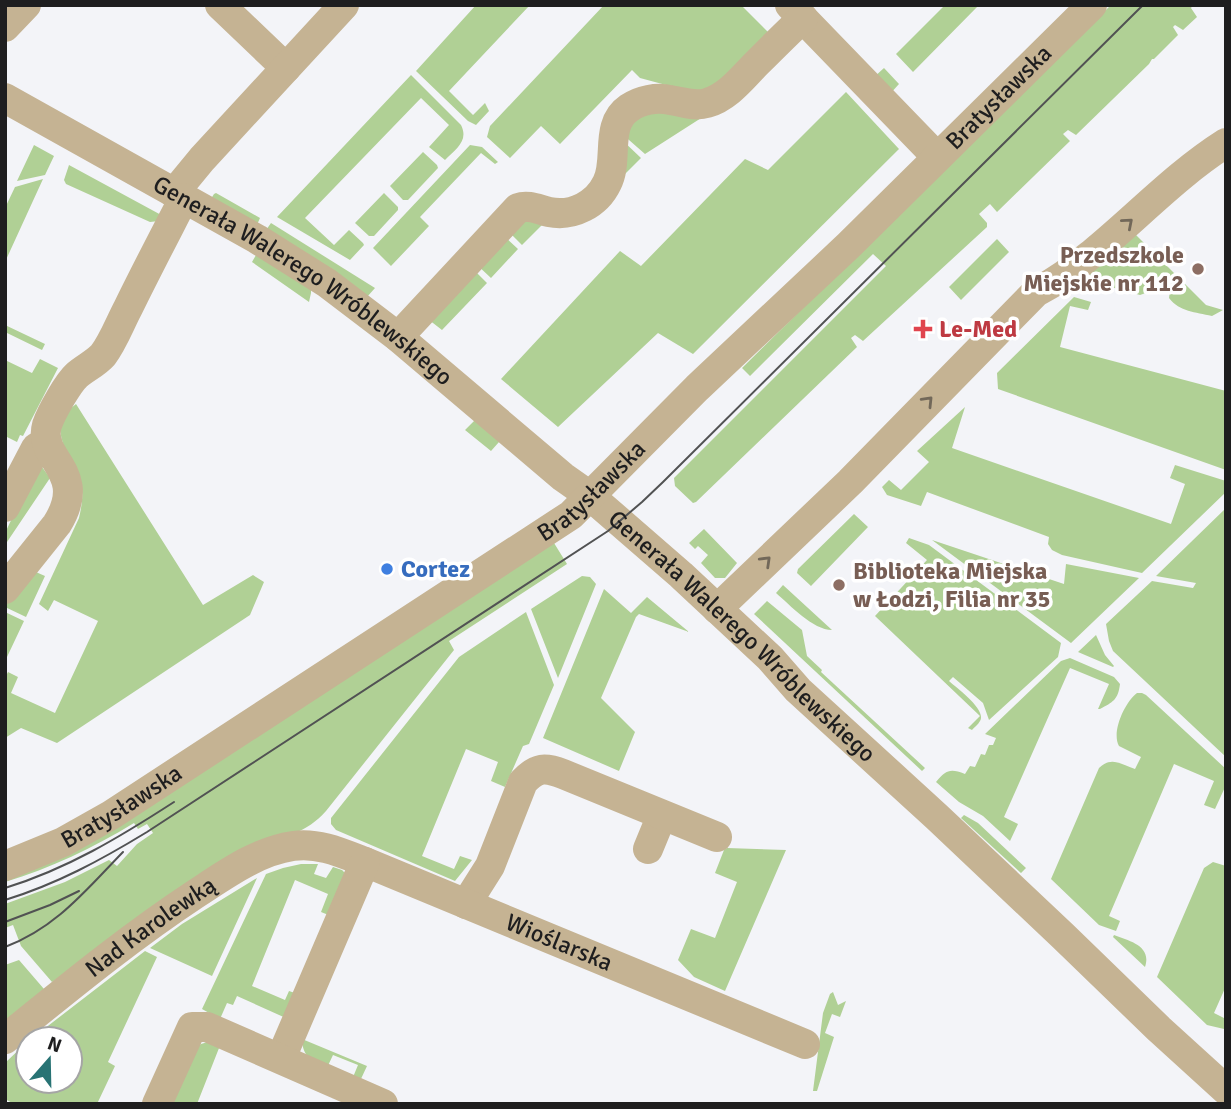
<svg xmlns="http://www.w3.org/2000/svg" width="1231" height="1109" font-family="Signika,sans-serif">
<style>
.green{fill:#b0d095}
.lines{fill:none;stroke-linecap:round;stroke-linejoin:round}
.minor{stroke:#c5b393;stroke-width:30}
.tram{stroke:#515253;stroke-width:2}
.oneway{stroke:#726859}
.education-dot{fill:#8d6e63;stroke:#fff;stroke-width:2.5}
.health-dot{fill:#e0444e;stroke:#fff;stroke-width:2.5}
.shop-dot{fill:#3f7fe0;stroke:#fff;stroke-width:2.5}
.labels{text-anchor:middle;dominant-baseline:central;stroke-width:7;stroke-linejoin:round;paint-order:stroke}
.street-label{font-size:24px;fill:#1e1e1f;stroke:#fff}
.education-label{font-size:24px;font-weight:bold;fill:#785e54;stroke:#fff;text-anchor:end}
.health-label{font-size:24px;font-weight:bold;fill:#be3a42;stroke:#fff;text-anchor:start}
.shop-label{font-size:24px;font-weight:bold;fill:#366cbe;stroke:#fff;text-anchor:start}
</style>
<rect width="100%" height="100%" fill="#f3f4f8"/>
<path class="green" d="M476 5H530L449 91 473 115 485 103 489 111 476 125 468 121 416 71Z
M604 5H678L679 6 741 5 768 32 715 93 692 92 640 78 632 70 560 144 541 126 510 158 487 137 490 126Z
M945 5H979L913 72 896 54Z
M1111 5H1193L1191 8 1197 17 1183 30 1175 25 1173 27 1178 35 1154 59H1152L1149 64 1076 135 1068 130 1063 134 1070 141 997 212 990 204 979 214 987 223V227L863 341 855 335 851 338 857 347 696 502 693 503 675 486 674 478 886 266 873 254 750 376 742 368Z
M884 68 899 84 889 95 873 78Z
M411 75 461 125C469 141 456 149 445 160L429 147 449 125 421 98 305 218 334 245 349 230 363 243 364 245 350 260 277 217Z
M846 92 899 149 693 354 658 333 558 427 501 379 620 251 641 266 745 159 768 170Z
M642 111 709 113 645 154 621 133Z
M620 138 641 158 618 181Z
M34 145 54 156 45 175 17 181Z
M470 145 482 147 498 162 495 164 481 153 420 217 429 226 391 266 373 248Z
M423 152 437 165 438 168 408 200H403L390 186Z
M69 165 163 216 159 221 150 222 66 184 64 180Z
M43 179 5 262V208L15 187Z
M216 193 260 218 256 227 209 202 214 194Z
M384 193 398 207V210L374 236H369L355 223Z
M520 217 544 223 522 245 507 230Z
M271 223 375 288 367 297 264 233Z
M502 234 518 249 491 278 475 263Z
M1135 234 1206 305 1223 310 1212 316C1195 312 1180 312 1169 298L1171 283 1165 279 1162 281 1157 289 1140 295 1100 284 1091 279 1090 273Z
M997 239 1009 252 961 300 949 287Z
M256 255 311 288V293L309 302 252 262Z
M472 268 487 283 442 330 424 316Z
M1074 297 1091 302 1088 310 1070 306 1060 347 1226 391V470L998 389 997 373Z
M5 325 45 344 42 350 5 332Z
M40 359 58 368 23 436 20 435 17 442 5 436V360L32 373Z
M76 404 203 605 253 575 264 582 250 615 57 743 21 728 5 738V678L8 672 18 677 11 693 55 713 98 621 54 600 48 611 39 604 79 518C82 505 84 492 80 479 70 453 44 429 76 404Z
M965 407 952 448 1171 524 1185 484 1170 478 1175 465 1226 481V492L1142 573 1062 555 1052 550 1048 544 1049 537 927 492 921 506 887 495 882 487 889 480 901 490 929 462 917 451Z
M475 420 499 438V442L491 451 465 430Z
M37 460 50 478 5 545V533L35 470Z
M1226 508V757L1113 651 1109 641 1106 624 1152 581 1193 588 1196 583 1156 576Z
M854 514 868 527 811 586 797 573 798 569Z
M704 529 737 563 725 578H715L701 563 708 555 698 546 695 549 689 543Z
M909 538 929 545 1061 643 1058 657 989 720 983 703 953 677 949 681C958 689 987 710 980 721 978 725 974 727 972 730L968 728 980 716 875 616 927 560 906 543Z
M932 540 1064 584 1066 564 1139 578 1071 643Z
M554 543 567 564 449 641 454 650 326 811C316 822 307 828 293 834L52 982 21 946 13 925 5 928V904L65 882 109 860 117 866 137 844 153 833 147 824 138 829 134 823C93 848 51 868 5 882V879Z
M29 569 45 576 26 617 5 607V601Z
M582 576 590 577 596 584 558 678 531 609Z
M783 585 832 630C813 630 790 605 776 593Z
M604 589 631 613 647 597 689 632 639 614 636 617 601 698 635 732 619 771 543 738Z
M767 601 802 630 807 656 822 670 821 672 925 768 922 771 754 614Z
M5 612 24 621 7 657 5 656Z
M526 612 554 685 529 744 523 746 505 787 491 781 498 762 466 749 422 856 454 869 460 856 472 860 455 881 336 830 331 824V818L335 813 459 657Z
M1096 635 1105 655 1114 666 1113 667 1078 652Z
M1070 658 1114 677 1120 684C1118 700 1113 702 1100 709H1098L1109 684 1070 668 1004 817 1018 824 1010 841 983 816 959 802 936 782C946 770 950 768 965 774L970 766 975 767 981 754 985 755 989 745H993L996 738 985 734 1061 661Z
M1137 693H1142L1146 695 1226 769V785L1215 809 1204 805 1214 781 1174 764 1109 916 1120 921 1116 931 1099 925 1051 879 1099 768C1111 756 1121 764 1135 769L1141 757 1119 746C1111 732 1125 702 1137 693Z
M964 815 978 823 1026 868 1021 873 961 818Z
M727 848 786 850 725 991 694 977 678 960 691 929 715 938 737 882 715 873 724 850Z
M1213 862 1226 866V986L1214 1013 1226 1019 1224 1029 1207 1025 1157 977 1204 868Z
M301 864H318L314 874 326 878 333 867 342 870 348 876 331 916 321 912 328 894 295 880 252 986 285 1000 289 991 298 994 288 1019 237 996 233 1005 227 1003 220 1019 202 1009 266 874 283 868Z
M257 878 212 976 150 948 182 924Z
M1114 935C1130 941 1152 946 1145 967L1113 937Z
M145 951 157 957 108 1062 115 1066 97 1104H14L5 1099V1063L28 1041V1081H70V1039H31Z
M19 960 44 989 5 1022V965Z
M833 992 838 1005 846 1001 840 1017 832 1014 825 1033 834 1037 817 1091H813L823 1013 830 994Z
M302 1039 367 1066 360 1081 351 1082 358 1065 333 1055 325 1072C313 1062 302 1056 302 1039Z
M211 1041 221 1043 197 1104H166L193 1049 201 1044Z"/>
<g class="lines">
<g class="minor">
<path d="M220 5 286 68"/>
<path d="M790 5 937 157"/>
<path d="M5 27 26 5"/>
<path id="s1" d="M5 98 257 239 327 283 398 337 563 477 590 496 681 575 770 658 798 690 937 817 1063 936 1159 1029 1226 1090"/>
<path d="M174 193 202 159 344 5"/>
<path d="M398 337 518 208C529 204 539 210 549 212 573 217 597 204 607 183 619 160 604 125 629 108 640 100 657 97 670 100 684 102 694 107 707 103 728 97 742 78 757 63 772 48 787 33 803 18"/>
<path d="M5 507 36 448 47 442"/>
<path d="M5 589 57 524C90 471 37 460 47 425 51 413 68 383 77 375 85 368 96 363 103 355 113 342 120 323 128 308 146 271 165 235 184 198"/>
<path d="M717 609 850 482 1036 292C1058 281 1074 268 1093 253 1137 217 1177 174 1226 143"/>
<path d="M648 849 662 815"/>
<path id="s2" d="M5 866 63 842 111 815 571 515 697 388 849 245 1092 5"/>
<path d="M466 904 490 866 523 782C537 767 545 767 563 774L717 837"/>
<path id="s3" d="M5 1039C68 988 130 937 197 893 226 874 258 851 293 846 318 842 342 853 365 862L805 1044"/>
<path d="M281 1058 365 862"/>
<path d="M157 1104 192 1027H207L383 1104"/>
</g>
<path class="tram" d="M5 888C67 869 120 837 174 802
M5 900C57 884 101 860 147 832L608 531 642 502 663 482 1143 5
M5 922 50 905 79 891
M5 947C56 928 86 890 123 852"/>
</g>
<defs><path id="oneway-chevron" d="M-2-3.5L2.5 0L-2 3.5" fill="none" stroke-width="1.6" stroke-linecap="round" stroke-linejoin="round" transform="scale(1.75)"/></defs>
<g class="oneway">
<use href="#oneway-chevron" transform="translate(1128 223) rotate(-41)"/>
<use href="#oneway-chevron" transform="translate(928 401) rotate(-46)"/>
<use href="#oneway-chevron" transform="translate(766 561) rotate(-44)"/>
</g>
<g class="education-dot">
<circle cx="1198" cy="269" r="7"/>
<circle cx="839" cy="585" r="7"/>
</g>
<path class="health-dot" d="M919.5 318.5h7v7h7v7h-7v7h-7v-7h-7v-7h7z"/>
<circle class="shop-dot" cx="387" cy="569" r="7"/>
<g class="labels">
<g class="street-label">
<text stroke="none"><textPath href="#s2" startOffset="1265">Bratysławska</textPath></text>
<text stroke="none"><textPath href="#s1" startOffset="350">Generała Walerego Wróblewskiego</textPath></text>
<text stroke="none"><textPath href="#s2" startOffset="698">Bratysławska</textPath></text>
<text stroke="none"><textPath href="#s1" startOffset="917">Generała Walerego Wróblewskiego</textPath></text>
<text stroke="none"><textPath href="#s2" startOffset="131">Bratysławska</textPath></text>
<text stroke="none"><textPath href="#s3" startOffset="184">Nad Karolewką</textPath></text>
<text stroke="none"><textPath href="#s3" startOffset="634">Wioślarska</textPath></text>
</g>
<g class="education-label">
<text x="1184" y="255">Przedszkole<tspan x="1184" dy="28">Miejskie nr 112</tspan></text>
<text x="853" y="571" text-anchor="start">Biblioteka Miejska<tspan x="853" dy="28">w Łodzi, Filia nr 35</tspan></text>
</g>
<g class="health-label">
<text x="939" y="329">Le-Med</text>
</g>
<g class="shop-label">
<text x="401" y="569">Cortez</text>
</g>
</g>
<rect width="1231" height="1109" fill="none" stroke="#1e1e1f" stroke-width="14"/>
<g transform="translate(49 1060) rotate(20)"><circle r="33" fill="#ffffff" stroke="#a5a5a5" stroke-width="2"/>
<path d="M0-5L12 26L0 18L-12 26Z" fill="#287374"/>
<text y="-10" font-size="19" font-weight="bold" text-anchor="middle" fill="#1e1e1f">N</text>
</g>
</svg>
